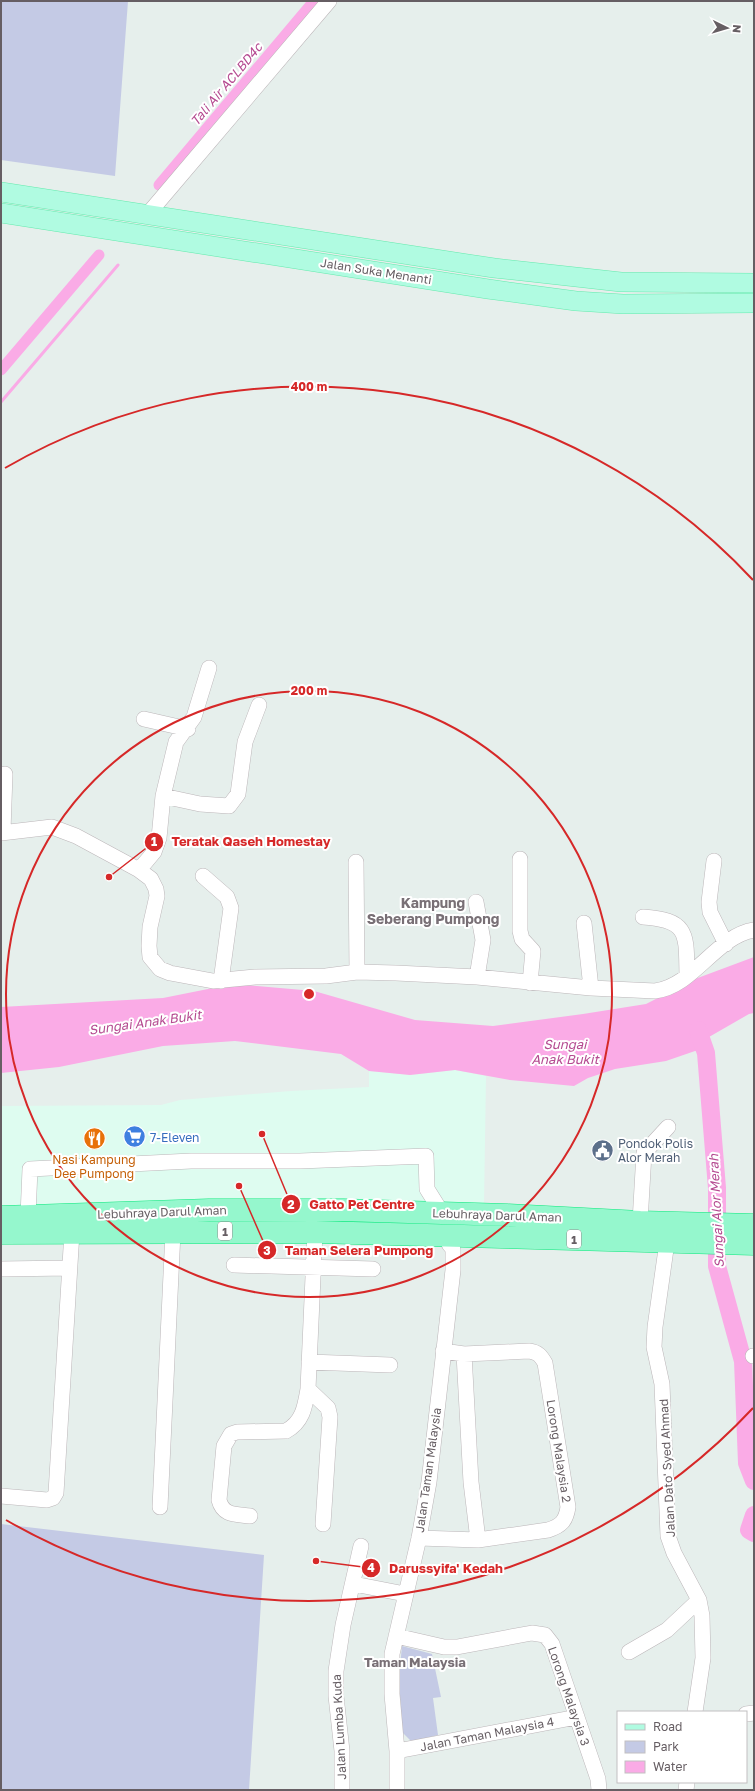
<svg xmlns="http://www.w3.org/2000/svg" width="755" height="1791" font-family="'Golos Text',sans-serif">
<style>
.commercial{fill:#defcf0}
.green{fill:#c4cae5}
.water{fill:#faabe6}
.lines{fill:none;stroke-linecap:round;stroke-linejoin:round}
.stream{stroke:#faabe6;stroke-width:3}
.canal{stroke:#faabe6;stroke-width:11}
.river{stroke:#faabe6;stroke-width:18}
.minor-casing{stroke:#bcb6b9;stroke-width:16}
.major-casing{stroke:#64eaad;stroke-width:20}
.highway-casing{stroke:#0ce97d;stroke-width:23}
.minor{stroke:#fff;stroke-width:15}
.major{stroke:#b0fbe1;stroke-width:19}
.highway{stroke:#95f7cd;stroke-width:22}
.ring{fill:none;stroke:#d62828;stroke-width:2}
.labels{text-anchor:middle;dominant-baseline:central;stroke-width:4;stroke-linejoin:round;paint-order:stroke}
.shield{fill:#fff;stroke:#948e92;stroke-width:1}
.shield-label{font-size:11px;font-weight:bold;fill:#665e63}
.street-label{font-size:12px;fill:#665e63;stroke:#fff}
.shop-label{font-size:12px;fill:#366cbe;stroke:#fff;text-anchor:start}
.service-label{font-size:12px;fill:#4e5e75;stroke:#fff;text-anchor:start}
.food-label{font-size:12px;fill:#c56008;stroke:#fff}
.water-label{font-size:13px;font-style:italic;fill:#b54b91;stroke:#fff}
.neighbourhood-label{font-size:13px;font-weight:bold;fill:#786f75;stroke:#fff}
.quarter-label{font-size:14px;font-weight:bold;fill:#786f75;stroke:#fff}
.centre{fill:#d62828;stroke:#fff;stroke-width:2}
.ring-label{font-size:12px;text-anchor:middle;font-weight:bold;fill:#d62828;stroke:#fff;stroke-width:4;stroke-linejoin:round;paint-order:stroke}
.leader{fill:none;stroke:#d62828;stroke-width:1.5}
.callout-dot{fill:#d62828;stroke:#fff;stroke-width:1.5}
.mark-label{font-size:12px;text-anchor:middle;font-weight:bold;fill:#fff}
.callout-label{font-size:13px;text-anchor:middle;font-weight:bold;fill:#d62828;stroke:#fff;stroke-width:4;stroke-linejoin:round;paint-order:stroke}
</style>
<rect width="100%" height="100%" fill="#e6efec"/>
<path class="commercial" d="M455 1070 486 1076 484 1204 1 1205V1106L161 1105 180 1100 291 1091 369 1087V1071L410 1075Z"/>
<path class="green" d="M1 1H128L115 176 1 160Z
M1 1524 264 1555 249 1790H1Z
M402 1646 432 1654 441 1697 433 1698 438 1735 412 1742 402 1732 399 1677Z"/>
<path class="water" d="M754 957V1013L749 1014 709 1037 706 1053 695 1051 666 1061 615 1069 588 1078 574 1086 510 1080 455 1070 410 1075 369 1071 341 1054 235 1041 163 1046 59 1067 1 1073V1007L163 998 233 984 314 991 415 1020 493 1026 583 1014 646 1004 695 979Z"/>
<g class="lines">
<path class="stream" d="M1 402 118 265"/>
<path class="canal" d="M159 185 314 1
M1 370 99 255"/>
<path class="river" d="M698 1030 706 1053 717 1188V1266L743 1361 747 1463 754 1481
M754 1515 749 1530 754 1533"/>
<defs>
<path id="minor" d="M148 214 329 1
M144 719 188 729
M163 796 200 804 229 806 238 794 245 742 259 705
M3 831 5 774
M1 833 52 827 76 836 139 870 151 879 156 889 157 896 150 927 149 946 150 957 160 969 170 973 213 981 255 977 326 976 357 972 396 973 477 977 591 988 655 991C694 986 716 936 754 930
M520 859V931L522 939 533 951 530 983
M714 861 709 902 710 912 726 944
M356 862 357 972
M139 870 154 852 159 838 163 796 176 742 194 717 209 668
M203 876 227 897 231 908 221 981
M476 902 483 940 477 977
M643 917C690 920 686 935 687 976
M584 923 591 988
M28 1216 30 1169 191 1161H300L426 1156 427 1189 442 1213
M640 1222 644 1153 668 1127
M667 1242 655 1327 654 1347 662 1384 668 1536 674 1553 699 1600 702 1616 703 1658 695 1712
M234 1265 373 1269
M1 1269 69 1268
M464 1354 471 1482 478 1540
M753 1356H754
M309 1362 390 1365
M308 1389 328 1408 330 1417 323 1524
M1 1496 47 1500 53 1498 56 1493 72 1232
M160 1507 173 1232
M250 1516C236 1514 223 1516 219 1500L224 1446 231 1434 237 1432 286 1431C303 1422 305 1406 308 1389L315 1232
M419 1538 478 1540 548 1530C561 1526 566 1521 568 1507L545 1363C541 1356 538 1352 529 1351L464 1354 443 1351
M354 1584 405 1594
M396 1636 444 1647H457L532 1633 545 1635 552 1644 598 1779 599 1790
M629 1652 667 1630 699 1600
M746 1714 754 1713
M397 1751 577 1717
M342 1790V1751L336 1696V1671L343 1625 361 1546
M397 1790V1751L392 1694V1654L419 1538 429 1482 453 1270V1249L449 1244
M686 1790 687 1782"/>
<path id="major" d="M1 192 494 268 621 282 754 283
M1 213 488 289 576 301 623 304 754 303"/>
<path id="highway" d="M1 1217 209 1210H343L507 1215 640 1222 754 1225
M1 1233 315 1232 754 1244"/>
</defs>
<use href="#minor" class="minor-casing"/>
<use href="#major" class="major-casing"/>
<use href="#highway" class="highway-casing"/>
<use href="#minor" class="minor"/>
<use href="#major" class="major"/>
<use href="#highway" class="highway"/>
</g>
<g class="ring">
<circle cx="309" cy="994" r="303"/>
<path d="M753 1408A607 607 0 0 1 6 1520M5 468A607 607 0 0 1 753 580"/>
</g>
<defs>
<symbol id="supermarket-disc" viewBox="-11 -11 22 22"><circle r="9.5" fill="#3f7fe0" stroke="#fff"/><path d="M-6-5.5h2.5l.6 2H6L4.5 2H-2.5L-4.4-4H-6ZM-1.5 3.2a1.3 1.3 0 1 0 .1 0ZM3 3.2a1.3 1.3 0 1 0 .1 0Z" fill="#fff"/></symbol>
<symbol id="restaurant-disc" viewBox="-11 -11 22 22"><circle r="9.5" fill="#e8710a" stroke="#fff"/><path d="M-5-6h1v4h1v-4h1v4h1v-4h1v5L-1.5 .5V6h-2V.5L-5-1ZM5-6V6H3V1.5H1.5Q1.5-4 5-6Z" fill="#fff"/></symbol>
<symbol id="civic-disc" viewBox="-11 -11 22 22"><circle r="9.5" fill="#5c6f8a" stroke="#fff"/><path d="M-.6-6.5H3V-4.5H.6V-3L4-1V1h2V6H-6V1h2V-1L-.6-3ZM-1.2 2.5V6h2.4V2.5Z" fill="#fff"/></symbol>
</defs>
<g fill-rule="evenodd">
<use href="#supermarket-disc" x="122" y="1124" width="25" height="25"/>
<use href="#restaurant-disc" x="82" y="1126" width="25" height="25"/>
<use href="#civic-disc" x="590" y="1138" width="25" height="25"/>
</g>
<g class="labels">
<g class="shield">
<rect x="218" y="1222" width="14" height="18" rx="3"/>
<rect x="567" y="1230" width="14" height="18" rx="3"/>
</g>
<g class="shield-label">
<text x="225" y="1231">1</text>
<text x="574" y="1239">1</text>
</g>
<g class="street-label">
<text transform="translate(376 271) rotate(9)">Jalan Suka Menanti</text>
<text transform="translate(162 1212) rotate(-2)">Lebuhraya Darul Aman</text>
<text transform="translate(497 1215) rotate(2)">Lebuhraya Darul Aman</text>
<text transform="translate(559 1451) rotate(81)">Lorong Malaysia 2</text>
<text transform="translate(667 1468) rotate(-93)">Jalan Dato' Syed Ahmad</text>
<text transform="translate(428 1470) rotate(-82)">Jalan Taman Malaysia</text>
<text transform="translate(569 1696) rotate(71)">Lorong Malaysia 3</text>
<text transform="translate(339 1727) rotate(-93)">Jalan Lumba Kuda</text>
<text transform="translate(487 1734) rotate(-11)">Jalan Taman Malaysia 4</text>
</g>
<g class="shop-label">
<text x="150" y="1137">7-Eleven</text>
</g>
<g class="service-label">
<text x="618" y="1143">Pondok Polis<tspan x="618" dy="14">Alor Merah</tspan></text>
</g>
<g class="food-label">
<text x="94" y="1159">Nasi Kampung<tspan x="94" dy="14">Dee Pumpong</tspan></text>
</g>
<g class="water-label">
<text transform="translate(226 84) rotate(-50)">Tali Air ACLBD4c</text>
<text transform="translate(145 1022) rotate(-8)">Sungai Anak Bukit</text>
<text x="565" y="1044">Sungai<tspan x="565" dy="15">Anak Bukit</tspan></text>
<text transform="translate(716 1211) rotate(-93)">Sungai Alor Merah</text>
</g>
<g class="neighbourhood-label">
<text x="415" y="1662">Taman Malaysia</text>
</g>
<g class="quarter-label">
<text x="433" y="902">Kampung<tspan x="433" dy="16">Seberang Pumpong</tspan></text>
</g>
</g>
<circle cx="309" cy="994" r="6" class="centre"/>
<g class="ring-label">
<text x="309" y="391">400 m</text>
<text x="309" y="695">200 m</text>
</g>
<path class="leader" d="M109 877L154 842M262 1134L291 1204M239 1186L267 1250M316 1561L371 1568"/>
<g class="callout-dot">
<circle cx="109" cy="877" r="4"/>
<circle cx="262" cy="1134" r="4"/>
<circle cx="239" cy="1186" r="4"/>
<circle cx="316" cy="1561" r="4"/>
<circle cx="154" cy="842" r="10"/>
<circle cx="291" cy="1204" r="10"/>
<circle cx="267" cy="1250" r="10"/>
<circle cx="371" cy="1568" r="10"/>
</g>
<g class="mark-label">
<text x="154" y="846">1</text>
<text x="291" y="1209">2</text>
<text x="267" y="1255">3</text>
<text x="371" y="1572">4</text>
</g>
<g class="callout-label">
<text x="251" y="846">Teratak Qaseh Homestay</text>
<text x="362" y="1209">Gatto Pet Centre</text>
<text x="359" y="1255">Taman Selera Pumpong</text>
<text x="446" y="1573">Darussyifa' Kedah</text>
</g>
<rect width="755" height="1791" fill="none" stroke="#665e63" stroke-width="4"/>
<rect x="617" y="1711" width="130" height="72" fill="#ffffff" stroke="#c2bfc1"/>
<rect x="625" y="1724" width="20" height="6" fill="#b0fbe1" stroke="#c2bfc1"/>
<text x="653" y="1731" font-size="12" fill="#665e63">Road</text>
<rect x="625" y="1741" width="20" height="12" fill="#c4cae5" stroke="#c2bfc1"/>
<text x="653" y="1751" font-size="12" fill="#665e63">Park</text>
<rect x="625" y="1761" width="20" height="12" fill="#faabe6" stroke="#c2bfc1"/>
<text x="653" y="1771" font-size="12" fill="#665e63">Water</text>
<g transform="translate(727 28) rotate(95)" stroke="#ffffff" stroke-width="3" paint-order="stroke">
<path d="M0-3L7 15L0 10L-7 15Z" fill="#665e63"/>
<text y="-6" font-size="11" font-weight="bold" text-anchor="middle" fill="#665e63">N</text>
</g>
</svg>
